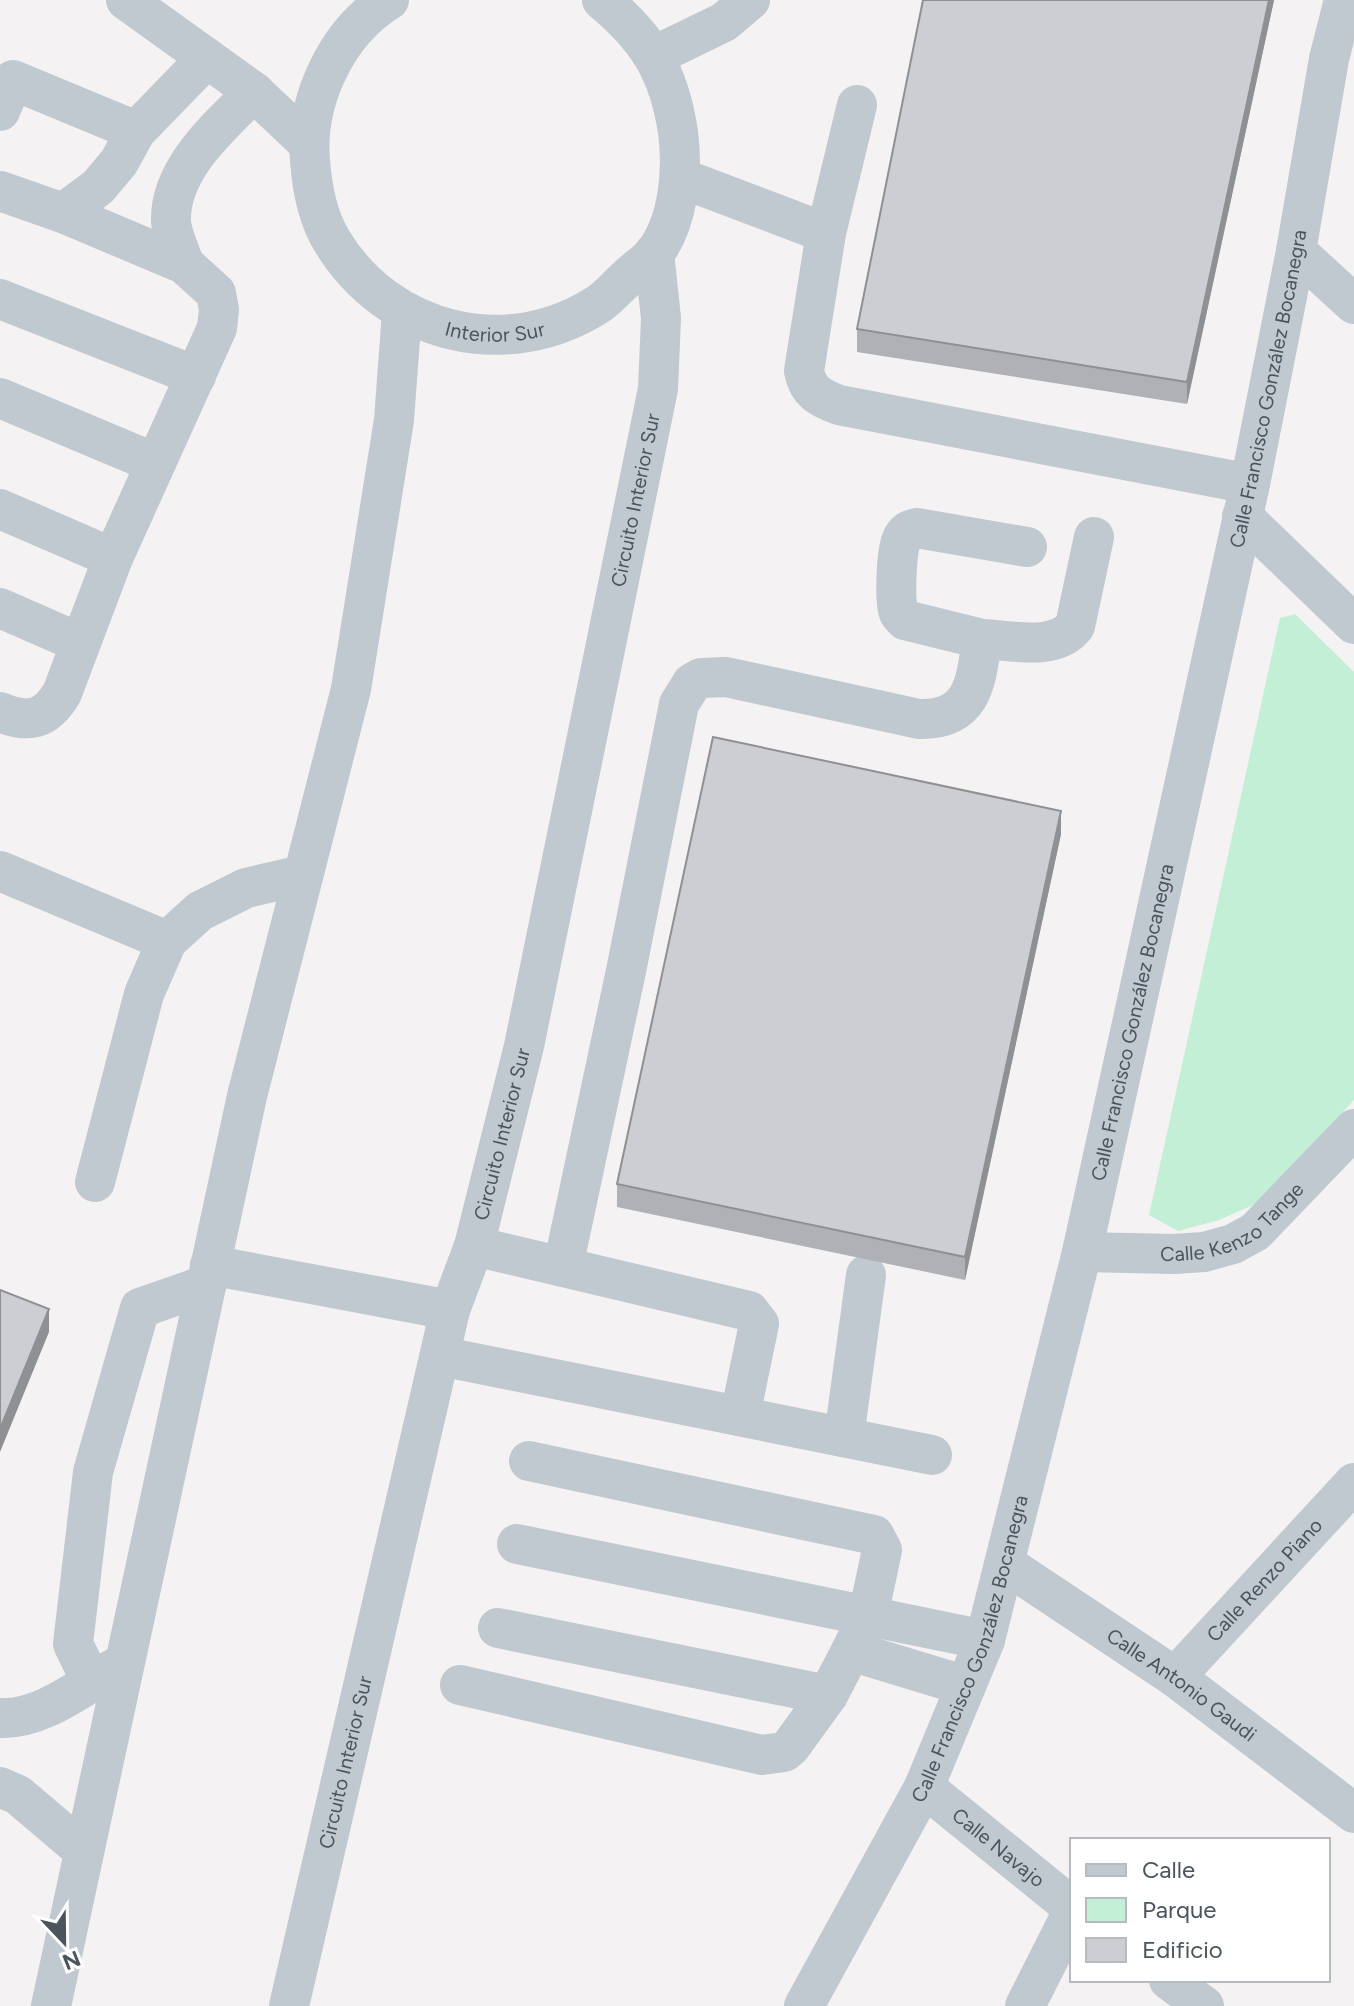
<svg xmlns="http://www.w3.org/2000/svg" width="1354" height="2006" font-family="Figtree,sans-serif">
<style>
.green{fill:#c3efd6}
.lines{fill:none;stroke-linecap:round;stroke-linejoin:round}
.minor{stroke:#c0c8d0;stroke-width:40}
.wall{fill:#afb1b6}
.shaded-wall{fill:#8f9094}
.building{fill:#ccced4;stroke:#8f9094;stroke-width:2}
.labels{text-anchor:middle;dominant-baseline:central;stroke-width:7;stroke-linejoin:round;paint-order:stroke}
.street-label{font-size:20px;fill:#4a545f;stroke:#fff}
</style>
<rect width="100%" height="100%" fill="#f4f2f2"/>
<path class="green" d="M1295 614 1354 672V1100L1260 1202 1219 1220 1178 1231 1149 1215 1280 618Z"/>
<g class="lines">
<g class="minor">
<path d="M126 0 254 92 308 143"/>
<path id="s1" d="M389 0C337 32 305 100 310 160 312 188 317 217 332 241 388 334 508 364 600 303 610 296 618 286 627 278 635 270 646 263 654 254 679 222 683 170 678 132 669 72 648 38 602 0"/>
<path d="M654 56 724 22 750 0"/>
<path d="M0 111 13 80 136 131"/>
<path d="M681 178 826 233 804 371C808 392 820 398 839 405L1250 484"/>
<path d="M0 191 63 213 184 264 216 293 219 310 217 328 113 558 62 693C46 720 29 724 0 712"/>
<path d="M63 213 98 187 119 162 136 131 207 58"/>
<path d="M826 233 857 105"/>
<path d="M1296 251 1354 304"/>
<path d="M184 264C180 251 172 235 171 222 169 169 220 126 254 92"/>
<path d="M0 299 196 376"/>
<path d="M0 398 155 463"/>
<path d="M0 509 113 558"/>
<path d="M1242 516 1354 624"/>
<path d="M0 608 80 643"/>
<path d="M982 639 905 620C901 616 899 615 898 610 895 599 896 548 902 539 905 532 909 530 917 528L1027 547"/>
<path d="M0 871 167 941"/>
<path d="M95 1182 144 994 167 941 200 911 246 888 302 875"/>
<path d="M474 1246 749 1311 759 1324 740 1416"/>
<path id="s2" d="M1082 1252 1174 1254 1204 1252 1233 1244 1255 1232 1354 1129"/>
<path d="M210 1265 450 1310"/>
<path d="M563 1267 626 971 679 704 692 683 701 678 726 677 919 719C974 720 976 681 982 639 1011 640 1055 652 1075 626L1094 537"/>
<path d="M440 1356 932 1455"/>
<path d="M844 1437 866 1275"/>
<path d="M517 1544 985 1640"/>
<path id="s3" d="M1005 1564 1175 1677 1354 1813"/>
<path d="M498 1628 828 1695"/>
<path d="M851 1651 966 1686"/>
<path id="s4" d="M1175 1677 1354 1483"/>
<path d="M91 1681 73 1644 93 1472 140 1308 206 1285"/>
<path d="M460 1685 762 1755 784 1752 791 1746 828 1695 851 1651 868 1616 882 1550 874 1535 529 1461"/>
<path d="M0 1718C41 1720 81 1687 115 1668"/>
<path d="M0 1787 18 1795 84 1851"/>
<path id="s5" d="M924 1787 1072 1907"/>
<path d="M1169 1980 1204 2006"/>
<path d="M51 2006 247 1096 351 689 394 420 402 312"/>
<path id="s6" d="M289 2006 450 1310 474 1246 524 1046 658 389 661 318 654 253"/>
<path id="s7" d="M804 2006 924 1787 985 1640 1082 1252 1250 484 1296 251 1329 59 1344 0"/>
<path d="M1025 2006 1072 1913"/>
</g>
</g>
<path class="wall" d="M923 0H1274L1187 404 857 352V329Z
M1061 834 965 1280 617 1207V1184Z"/>
<path class="shaded-wall" d="M1269 0H1274L1187 404V382Z
M1061 811V834L965 1280V1257Z
M49 1309V1332L0 1452V1429Z"/>
<path class="building" d="M923 0H1269L1187 382 857 329Z
M713 737 1061 811 965 1257 617 1184Z
M0 1290 49 1309 0 1429Z"/>
<g class="labels">
<g class="street-label">
<text stroke="none"><textPath href="#s1" startOffset="468">Interior Sur</textPath></text>
<text stroke="none"><textPath href="#s7" startOffset="1692">Calle Francisco González Bocanegra</textPath></text>
<text stroke="none"><textPath href="#s6" startOffset="1546">Circuito Interior Sur</textPath></text>
<text stroke="none"><textPath href="#s7" startOffset="1044">Calle Francisco González Bocanegra</textPath></text>
<text stroke="none"><textPath href="#s6" startOffset="898">Circuito Interior Sur</textPath></text>
<text stroke="none"><textPath href="#s2" startOffset="160">Calle Kenzo Tange</textPath></text>
<text stroke="none"><textPath href="#s4" startOffset="132">Calle Renzo Piano</textPath></text>
<text stroke="none"><textPath href="#s7" startOffset="396">Calle Francisco González Bocanegra</textPath></text>
<text stroke="none"><textPath href="#s3" startOffset="214">Calle Antonio Gaudi</textPath></text>
<text stroke="none"><textPath href="#s6" startOffset="250">Circuito Interior Sur</textPath></text>
<text stroke="none"><textPath href="#s5" startOffset="96">Calle Navajo</textPath></text>
</g>
</g>
<rect x="1070" y="1838" width="260" height="144" fill="#ffffff" stroke="#b7bbbf" stroke-width="2"/>
<rect x="1086" y="1864" width="40" height="12" fill="#c0c8d0" stroke="#b7bbbf" stroke-width="2"/>
<text x="1142" y="1878" font-size="24" fill="#4a545f">Calle</text>
<rect x="1086" y="1898" width="40" height="24" fill="#c3efd6" stroke="#b7bbbf" stroke-width="2"/>
<text x="1142" y="1918" font-size="24" fill="#4a545f">Parque</text>
<rect x="1086" y="1938" width="40" height="24" fill="#ccced4" stroke="#b7bbbf" stroke-width="2"/>
<text x="1142" y="1958" font-size="24" fill="#4a545f">Edificio</text>
<g transform="translate(64 1942) rotate(158)" stroke="#ffffff" stroke-width="6" paint-order="stroke">
<path d="M0-6L14 30L0 20L-14 30Z" fill="#4a545f"/>
<text y="-12" font-size="22" font-weight="bold" text-anchor="middle" fill="#4a545f">N</text>
</g>
</svg>
